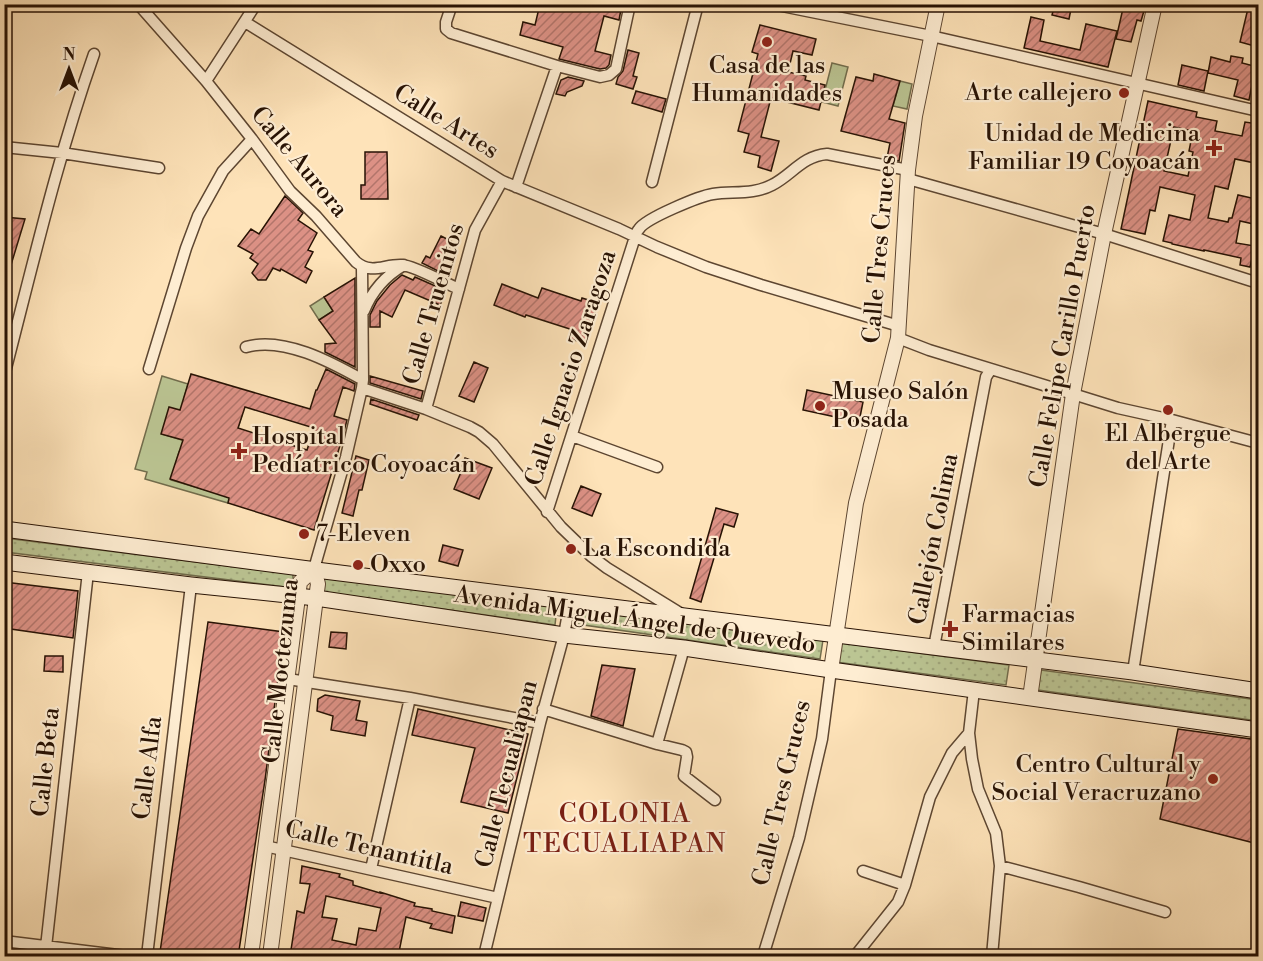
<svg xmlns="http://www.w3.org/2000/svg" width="1263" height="961" font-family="'Libre Bodoni',serif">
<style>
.grass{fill:url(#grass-dots);stroke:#716c4c;stroke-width:1.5}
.garden{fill:#bbc593;stroke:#716c4c;stroke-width:1.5}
.building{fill:url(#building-hatch);stroke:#271204;stroke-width:1.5;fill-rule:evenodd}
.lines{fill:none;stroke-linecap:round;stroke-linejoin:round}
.minor-casing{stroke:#5d4631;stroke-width:13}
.tertiary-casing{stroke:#5d4631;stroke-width:16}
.secondary-casing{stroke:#271204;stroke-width:17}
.minor{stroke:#feedd2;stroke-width:10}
.tertiary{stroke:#feedd2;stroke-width:14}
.secondary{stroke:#feedd2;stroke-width:15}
.poi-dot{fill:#8f2418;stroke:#feedd2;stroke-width:2}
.labels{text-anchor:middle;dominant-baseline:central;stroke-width:4.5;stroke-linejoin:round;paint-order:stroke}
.poi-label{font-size:24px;fill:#271204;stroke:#feedd2;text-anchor:start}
.street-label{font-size:24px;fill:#271204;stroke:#feedd2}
.neighbourhood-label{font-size:26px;letter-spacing:1.5px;fill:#7a1f14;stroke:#feedd2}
</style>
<defs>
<pattern id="grass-dots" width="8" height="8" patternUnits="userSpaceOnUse" patternTransform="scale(1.5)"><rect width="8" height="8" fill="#bbc593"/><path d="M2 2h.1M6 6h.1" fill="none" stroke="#a1a87d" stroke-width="1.8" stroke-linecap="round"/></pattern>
<pattern id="building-hatch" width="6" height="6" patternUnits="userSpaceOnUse" patternTransform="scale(1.5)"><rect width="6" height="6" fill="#dc9185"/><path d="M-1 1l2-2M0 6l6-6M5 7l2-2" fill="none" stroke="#b2756b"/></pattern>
</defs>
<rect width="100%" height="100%" fill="#fee3b9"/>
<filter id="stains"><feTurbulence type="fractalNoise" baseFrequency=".00333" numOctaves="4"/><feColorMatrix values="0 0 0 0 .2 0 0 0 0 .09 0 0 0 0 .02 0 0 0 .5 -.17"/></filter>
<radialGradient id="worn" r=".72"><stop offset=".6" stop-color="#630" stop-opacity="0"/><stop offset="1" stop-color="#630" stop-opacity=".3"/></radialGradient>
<path class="grass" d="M5 538 293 574V588L5 552Z
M324 578 557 607 555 625 323 592Z
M580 610 823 640 820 659 577 624Z
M841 643 1009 665 1006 685 836 662Z
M1041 670 1258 700V721L1038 690Z"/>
<path class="garden" d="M832 63 848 67 838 106 822 102Z
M900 81 912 84 907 109 893 106Z
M324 297 333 311 319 320 310 306Z
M162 376 188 384 184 398 242 415 238 428 162 434 225 453 222 465 179 452 171 480 219 494 241 461 228 503 145 479 147 472 135 469Z"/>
<path class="building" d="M540 4H622L619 20 604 16 595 51 611 55 609 65 606 68 600 69 559 59 563 47 520 35 523 22 535 25Z
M1055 4H1072L1069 19 1052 15Z
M1124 4H1146L1141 21 1137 20 1131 42 1116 39Z
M1249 4H1258V47L1240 42Z
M1031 17 1044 20 1040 41 1080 50 1086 24 1117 31 1108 67 1024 48Z
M760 25 816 39 812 55 793 51 788 72 806 76 805 80 825 85 819 110 771 98 761 137 779 141 771 171 758 167 760 156 744 152 749 134 738 131 758 54 752 52Z
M628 50 639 53 633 76 637 77 633 89 616 84 618 77 623 71Z
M1231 56 1243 58 1242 63 1258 67V86L1252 85 1249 100 1234 96 1238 80 1208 73 1211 57 1230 62Z
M1182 65 1208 71 1204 91 1178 85Z
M874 74 900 81 889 119 905 123 899 161 887 158 890 143 841 131 856 77 873 81Z
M568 77 584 81 582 86 567 92 565 96 556 94 561 80Z
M636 91 666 99 662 112 632 103Z
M1148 101 1197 112 1196 117 1217 121 1215 131 1242 136 1245 122 1258 124V149L1255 163 1235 159 1228 189 1215 186 1208 218 1228 222 1229 218H1232L1238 195 1256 199 1254 206 1258 207V225L1240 221 1236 243 1255 246 1250 267 1240 265 1241 258 1204 250V251L1172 244V243L1163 241 1169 215 1190 220 1195 195 1160 187 1155 211 1150 210 1145 234 1121 229ZM1174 127 1193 131 1189 151 1193 152 1188 176 1164 171Z
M365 152H387L388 199H361V185H365Z
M285 196 303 213 298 220 317 233 308 250 313 252 305 267 312 271 306 283 281 269 280 271 273 268 266 280H258L252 273 258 264 250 258 253 254 238 246 251 229 259 234Z
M4 217 25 219 7 278 4 277Z
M441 236 453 242 442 264 452 267 448 276 422 263 426 256 430 258Z
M402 275 413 280 415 277 442 289 441 292 445 294 440 305 405 290 392 317 380 311V327H370V315L377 301 390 285Z
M355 278V367L325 352V344L336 343 319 320 333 311 324 297Z
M502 284 538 298 542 288 581 301 582 298 598 303 586 343 570 339 573 330 526 315 525 317 494 305Z
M474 362 488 368 474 402 459 396Z
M326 369 355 384 354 391 343 387 334 416 347 420 342 439 314 530 228 503 229 498 170 479 183 440 161 434 169 407 180 410 191 374 310 409 316 390H317ZM245 407 314 428 307 450 238 428Z
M370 376 423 391 421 399 370 383Z
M807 390 863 402 859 422 803 410Z
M371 399 419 415 417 420 370 404Z
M356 456 369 460 362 490H359L353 516 342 513Z
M465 458 492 468 479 499 454 489 463 467 462 466Z
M581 486 601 494 592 516 572 508Z
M716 508 738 514 734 527 724 524 701 602 690 598Z
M443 545 463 550 458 566 439 561Z
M4 582 78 591 73 638 4 628Z
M208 622 284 632 265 780 238 957H202L160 952Z
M331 632 347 633 346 649 329 647Z
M45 656H63V672L44 671Z
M602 665 635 669 623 726 591 716Z
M325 695 360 701 356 720 367 722 365 736 331 730 333 716 317 711 318 699Z
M418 709 528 734 508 813 461 802 475 748 412 735Z
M1178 729 1258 740V844L1160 819Z
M302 866 340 874 339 877 353 881V885L380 893V892L415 903 414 906 432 909V911L455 916 452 933 430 928 432 924 406 917 398 957H321L291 950 297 911 304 913 310 884 300 883ZM326 896 381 908 376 931 359 928 356 945 332 940 337 919 322 917Z
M461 902 486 908 483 921 458 916Z"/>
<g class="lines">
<defs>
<path id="minor" d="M138 4 206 81 252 139 290 191 316 216 356 262C372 275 384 264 402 265 415 266 445 283 459 289
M452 4 446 22V29L451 33 557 66 600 77 609 75 616 69 630 4
M772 4 931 36 1258 111
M245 22 502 181 619 229 657 247 706 267 761 285 899 326
M206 81 256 4
M4 147 62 153 159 168
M908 179 1104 234 1258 283
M652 182 698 4
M516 187 557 66
M364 311C372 291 385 276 404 265
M898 338 929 350 1073 394 1118 408 1172 420 1258 443
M246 347C283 336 331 362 363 380
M149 369 186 248 198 216 223 171 252 139
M4 376C32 268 57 159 94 54
M362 388 426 409 470 427 479 432 493 444 561 527 591 556 607 568 680 613
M426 409 475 230 502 181
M572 436 657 467
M547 512 635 237C636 234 637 231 639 229 646 218 700 196 713 194 733 191 753 195 772 185 792 175 802 156 827 154L908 170
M314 569 346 457 362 388 363 380 362 267
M934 647 986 377 991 369
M1133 672 1172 420
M288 679 410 698 540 723
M974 690 969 733 972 759 978 789 996 833 1000 866 992 956
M543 709 657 744 682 750 686 752 687 757 684 776 715 800
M657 744 684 648
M265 846 498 898
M1000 866 1079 887 1165 912
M371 869 410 698
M863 871 905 885
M4 941 126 956
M45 956 88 572
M147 956 191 585
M484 956 540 723 564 635 570 602
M763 956 799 838 822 739 831 670
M855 956 898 902 905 885 930 797 952 753 969 733"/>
<path id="tertiary" d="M831 670 856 503 898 338 908 170 915 116 938 4
M1030 698 1073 394 1104 234 1155 4
M251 956 300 582 314 569 318 584 316 598 270 956"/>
<path id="secondary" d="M4 529 324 571 1133 672 1258 691
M4 562 191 585 316 598 564 635 684 648 831 670 1258 730"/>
</defs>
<use href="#minor" class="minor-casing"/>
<use href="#tertiary" class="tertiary-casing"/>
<use href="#secondary" class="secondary-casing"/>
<use href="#minor" class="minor"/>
<use href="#tertiary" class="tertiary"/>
<use href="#secondary" class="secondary"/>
</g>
<g class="poi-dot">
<circle cx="767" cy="42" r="6"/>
<circle cx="1124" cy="93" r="6"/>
<path d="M1211 139h6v6h6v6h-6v6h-6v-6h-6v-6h6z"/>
<circle cx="820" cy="406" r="6"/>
<circle cx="1168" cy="410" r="6"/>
<path d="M236 442h6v6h6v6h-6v6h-6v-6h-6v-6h6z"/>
<circle cx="304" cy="534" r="6"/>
<circle cx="571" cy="549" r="6"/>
<circle cx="358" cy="565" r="6"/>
<path d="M947 620h6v6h6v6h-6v6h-6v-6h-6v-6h6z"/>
<circle cx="1213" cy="779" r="6"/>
</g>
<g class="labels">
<g class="poi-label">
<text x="767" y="66" text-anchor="middle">Casa de las<tspan x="767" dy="28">Humanidades</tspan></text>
<text x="1112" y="93" text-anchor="end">Arte callejero</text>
<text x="1200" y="134" text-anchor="end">Unidad de Medicina<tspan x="1200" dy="28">Familiar 19 Coyoacán</tspan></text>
<text x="832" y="392">Museo Salón<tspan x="832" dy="28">Posada</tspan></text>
<text x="1168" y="434" text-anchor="middle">El Albergue<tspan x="1168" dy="28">del Arte</tspan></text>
<text x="252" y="437">Hospital<tspan x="252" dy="28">Pedíatrico Coyoacán</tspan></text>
<text x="316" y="534">7-Eleven</text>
<text x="583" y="549">La Escondida</text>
<text x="370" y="565">Oxxo</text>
<text x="962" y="615">Farmacias<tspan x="962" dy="28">Similares</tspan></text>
<text x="1201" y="765" text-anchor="end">Centro Cultural y<tspan x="1201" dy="28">Social Veracruzano</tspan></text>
</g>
<g class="street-label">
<text transform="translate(446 122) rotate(32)">Calle Artes</text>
<text transform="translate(299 162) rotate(50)">Calle Aurora</text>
<text transform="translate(880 249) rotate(-85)">Calle Tres Cruces</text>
<text transform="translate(434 304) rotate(-74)">Calle Truenitos</text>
<text transform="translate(1063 346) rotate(-80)">Calle Felipe Carillo Puerto</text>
<text transform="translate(571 368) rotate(-72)">Calle Ignacio Zaragoza</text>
<text transform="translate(934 539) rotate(-79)">Callejón Colima</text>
<text transform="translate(635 620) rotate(8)">Avenida Miguel Ángel de Quevedo</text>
<text transform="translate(281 671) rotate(-84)">Calle Moctezuma</text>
<text transform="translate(46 762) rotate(-84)">Calle Beta</text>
<text transform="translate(148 768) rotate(-83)">Calle Alfa</text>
<text transform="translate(507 774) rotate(-76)">Calle Tecualiapan</text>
<text transform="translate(782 793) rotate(-77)">Calle Tres Cruces</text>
<text transform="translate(369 848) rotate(13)">Calle Tenantitla</text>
</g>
<g class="neighbourhood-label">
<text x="625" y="814">COLONIA<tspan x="625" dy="30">TECUALIAPAN</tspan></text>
</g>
</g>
<rect width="1263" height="961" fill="none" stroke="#fee3b9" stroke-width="24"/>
<rect x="6" y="6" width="1251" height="949" fill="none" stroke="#271204" stroke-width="3"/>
<rect x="12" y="12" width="1239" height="937" fill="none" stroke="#271204" stroke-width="1.5"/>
<g transform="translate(69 69)" stroke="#feedd2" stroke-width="4.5" paint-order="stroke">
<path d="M0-4.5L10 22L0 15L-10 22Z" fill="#271204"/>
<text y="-9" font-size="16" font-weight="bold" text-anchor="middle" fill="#271204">N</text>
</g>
<rect width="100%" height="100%" filter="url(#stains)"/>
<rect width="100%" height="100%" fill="url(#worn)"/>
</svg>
